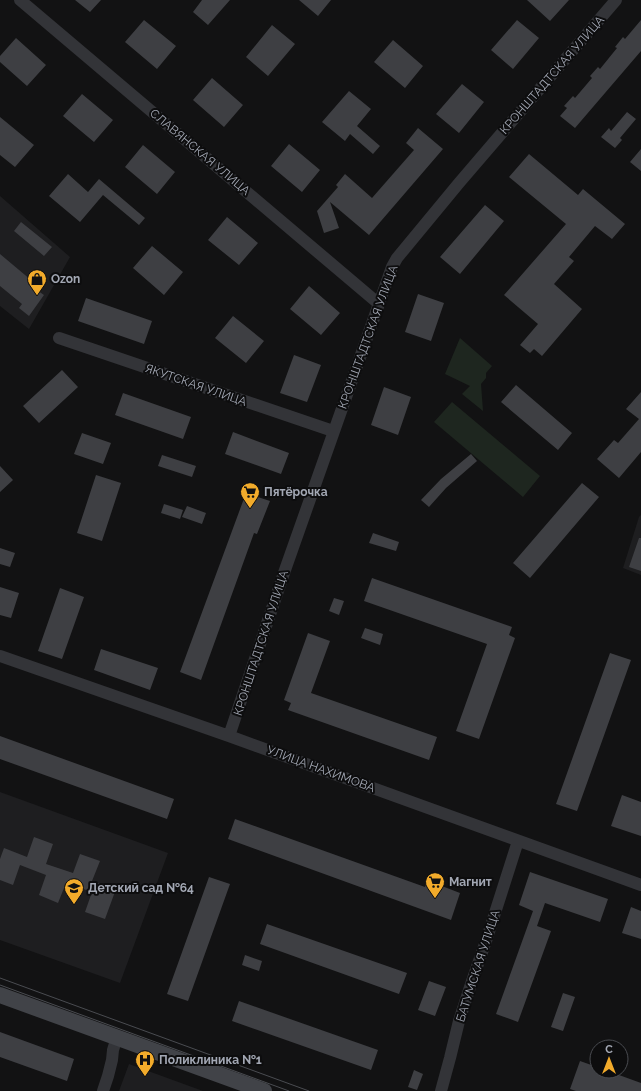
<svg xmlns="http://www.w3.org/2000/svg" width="641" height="1091" font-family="Raleway,sans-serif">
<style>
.built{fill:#1e1e20}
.green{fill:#1e261f}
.building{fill:#3e3f43}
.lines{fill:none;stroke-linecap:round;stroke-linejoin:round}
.street{stroke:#333438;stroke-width:12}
.secondary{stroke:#414348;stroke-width:16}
.tram{stroke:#4a4c51;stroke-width:1}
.labels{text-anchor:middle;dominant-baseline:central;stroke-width:4;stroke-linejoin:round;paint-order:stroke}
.street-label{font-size:12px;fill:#a3a8b4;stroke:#0d0d0e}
.poi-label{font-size:12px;font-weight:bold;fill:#a3a8b4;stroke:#0d0d0e;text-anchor:start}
</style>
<rect width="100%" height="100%" fill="#121213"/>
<path class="built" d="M0 196 70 257 29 329 0 306Z
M641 515V575L623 568 639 517Z
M0 792 168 853 120 983 0 940Z
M129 1064 203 1091H119Z"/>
<path class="green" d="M460 338 492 366 486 373V378L481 384 483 411 462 394 470 386 445 374Z
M452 402 540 476 523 497 434 422Z"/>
<path class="building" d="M75 0H101L90 12Z
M202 0H230L208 25 193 12Z
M299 0H331L318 16Z
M527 0H569L550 21Z
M144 20 176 46 157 69 125 42Z
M517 20 539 38 513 69 491 50Z
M641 20V51L575 128 560 116 567 108 564 106 573 96 575 98 592 78 590 76 598 67 600 69 617 48 615 47 623 37 625 39Z
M272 25 295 44 268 76 246 57Z
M16 38 46 65 27 86 0 62V56Z
M393 40 423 66 405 88 374 62Z
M212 78 243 105 224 127 193 100Z
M462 84 484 102 459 133 436 114Z
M349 91 371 109 357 126 380 146 373 154 350 134 345 141 322 122Z
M82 94 113 120 94 142 63 116Z
M627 112 636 119 620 138 622 140 615 148 601 137 609 128 611 131Z
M0 117 34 145 15 167 0 155Z
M418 128 443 149 369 235 330 202 339 228 324 233 317 211 338 187 336 185 345 174 372 198 414 150 406 143Z
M289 144 320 170 302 192 271 166Z
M143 145 175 172 157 194 125 167Z
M641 149V171L630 162Z
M529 154 578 195 583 189 625 224 612 239 595 226 569 257 574 261 554 284 582 309 542 356 534 349 530 353 520 345 538 324 504 295 566 224 509 177Z
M68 174 88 192 99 179 145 218 139 225 103 195 80 222 49 196Z
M485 205 504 221 460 274 440 257Z
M227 217 258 243 239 265 208 240Z
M21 222 52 247 44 256 14 231Z
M152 246 183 272 164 295 133 268Z
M0 254 31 280 28 284 44 295 29 316 19 308 22 304 0 286Z
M309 286 340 313 321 335 290 309Z
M418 294 444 303 431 341 405 332Z
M86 298 152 321 144 344 78 321Z
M233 316 264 341 246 363 215 338Z
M294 355 321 365 307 402 280 393Z
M62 370 78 387 39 423 23 406Z
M516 385 572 433 558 450 501 402Z
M384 387 411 397 398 435 371 425Z
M641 392V452L619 478 597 459 614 440 618 443 639 419 626 409Z
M123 393 191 417 183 439 115 415Z
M233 432 289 453 281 474 225 454Z
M82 433 111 443 103 464 74 454Z
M471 454 477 461 446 488 429 507 421 500 441 479Z
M162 455 196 466 192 477 158 466Z
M0 466 13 480 0 492Z
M96 475 121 483 102 541 77 533Z
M582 483 599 497 530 578 513 563Z
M246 493 270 501 257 534 254 533 201 680 180 672Z
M164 504 183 510 180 519 161 513Z
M187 506 206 513 202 524 182 517Z
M373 533 399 542 396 551 369 543Z
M639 538H641V571L629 567Z
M0 548 15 553 10 567 0 564Z
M372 578 512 627 509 635 515 638 479 739 456 731 487 644 364 601Z
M0 587 19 593 11 618 0 615Z
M60 588 84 597 62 659 38 651Z
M334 598 344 601 339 615 329 611Z
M365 628 383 634 380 645 361 638Z
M308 633 330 641 311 693 437 737 429 760 288 710 291 703 284 700Z
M101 649 158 668 150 690 94 670Z
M610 653 631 660 577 811 556 804Z
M0 736 174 799 167 819 0 759Z
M622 795 641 802V836L611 826Z
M235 819 425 887 426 884 432 886 434 883 460 893 451 920 228 839Z
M34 837 53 844 46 864 73 873 80 854 100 861 92 881 116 889 105 919 85 912 92 892 66 883 58 903 39 895 46 875 20 865 13 885 0 880V859L4 848 27 857Z
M530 872 608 899 600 922 545 903 537 926 551 931 518 1022 496 1014 533 911 519 905Z
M209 877 230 884 188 1001 167 994Z
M631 907 641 911V939L622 933Z
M267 924 407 973 399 994 260 944Z
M245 955 262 961 259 971 242 965Z
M429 981 446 987 435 1016 418 1010Z
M563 993 575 997 563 1031 551 1027Z
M239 1001 378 1050 371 1070 232 1021Z
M0 1032 74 1059 67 1081 0 1057Z
M580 1061 597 1067V1071H608L641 1083V1091H576L570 1089Z
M414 1070 423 1074 417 1090 408 1087Z"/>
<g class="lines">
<path class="street" d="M20 0 379 304
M59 338 333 431
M0 656 229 736 641 885
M229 736 285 570 392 267 397 258 459 183 616 0
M103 1091 108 1076 112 1060 113 1050 117 1037
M441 1091 450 1058 459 1021 471 984 487 938 518 841"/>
<path class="secondary" d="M0 995 264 1091"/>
<path class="tram" d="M0 978 309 1091
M0 985 289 1091"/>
</g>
<defs>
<symbol id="shop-pin" viewBox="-11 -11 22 30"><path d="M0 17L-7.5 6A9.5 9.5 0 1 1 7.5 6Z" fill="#f2ab2b" stroke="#0d0d0e"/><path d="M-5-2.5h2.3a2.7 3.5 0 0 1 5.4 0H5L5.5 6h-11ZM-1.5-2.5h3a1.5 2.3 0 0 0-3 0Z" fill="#111"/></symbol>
<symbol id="supermarket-pin" viewBox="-11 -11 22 30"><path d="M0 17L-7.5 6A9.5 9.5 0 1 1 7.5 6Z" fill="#f2ab2b" stroke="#0d0d0e"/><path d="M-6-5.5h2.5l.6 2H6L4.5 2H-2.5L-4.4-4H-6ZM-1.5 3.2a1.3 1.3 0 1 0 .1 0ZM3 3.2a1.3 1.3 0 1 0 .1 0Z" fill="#111"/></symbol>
<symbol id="school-pin" viewBox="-11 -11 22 30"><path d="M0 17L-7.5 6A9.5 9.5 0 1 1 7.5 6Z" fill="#f2ab2b" stroke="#0d0d0e"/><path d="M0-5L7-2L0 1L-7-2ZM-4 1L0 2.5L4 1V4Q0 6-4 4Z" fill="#111"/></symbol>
<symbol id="hospital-pin" viewBox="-11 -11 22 30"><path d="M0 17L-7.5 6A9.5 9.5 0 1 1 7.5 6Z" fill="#f2ab2b" stroke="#0d0d0e"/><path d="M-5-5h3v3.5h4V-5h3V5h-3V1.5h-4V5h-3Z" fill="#111"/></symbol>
</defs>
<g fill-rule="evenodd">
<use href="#shop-pin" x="26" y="268" width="22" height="30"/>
<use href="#supermarket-pin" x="239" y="481" width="22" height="30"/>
<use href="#supermarket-pin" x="424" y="871" width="22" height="30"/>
<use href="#school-pin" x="63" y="877" width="22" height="30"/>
<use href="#hospital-pin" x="134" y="1049" width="22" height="30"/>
</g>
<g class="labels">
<g class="street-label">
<text transform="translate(552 75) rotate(-49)">КРОНШТАДТСКАЯ УЛИЦА</text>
<text transform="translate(200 152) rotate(40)">СЛАВЯНСКАЯ УЛИЦА</text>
<text transform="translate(368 337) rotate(-70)">КРОНШТАДТСКАЯ УЛИЦА</text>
<text transform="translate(196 385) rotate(19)">ЯКУТСКАЯ УЛИЦА</text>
<text transform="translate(261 643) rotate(-72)">КРОНШТАДТСКАЯ УЛИЦА</text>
<text transform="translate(321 769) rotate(20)">УЛИЦА НАХИМОВА</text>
<text transform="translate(478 966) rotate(-72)">БАТУМСКАЯ УЛИЦА</text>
</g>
<g class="poi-label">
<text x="51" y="279">Ozon</text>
<text x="264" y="492">Пятёрочка</text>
<text x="449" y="882">Магнит</text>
<text x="88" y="888">Детский сад №64</text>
<text x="159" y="1060">Поликлиника №1</text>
</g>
</g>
<g transform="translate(609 1059)"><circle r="19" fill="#0d0d0e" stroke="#494b50"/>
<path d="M0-3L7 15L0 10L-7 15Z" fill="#f2ab2b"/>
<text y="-6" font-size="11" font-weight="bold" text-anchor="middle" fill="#a3a8b4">С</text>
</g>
</svg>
